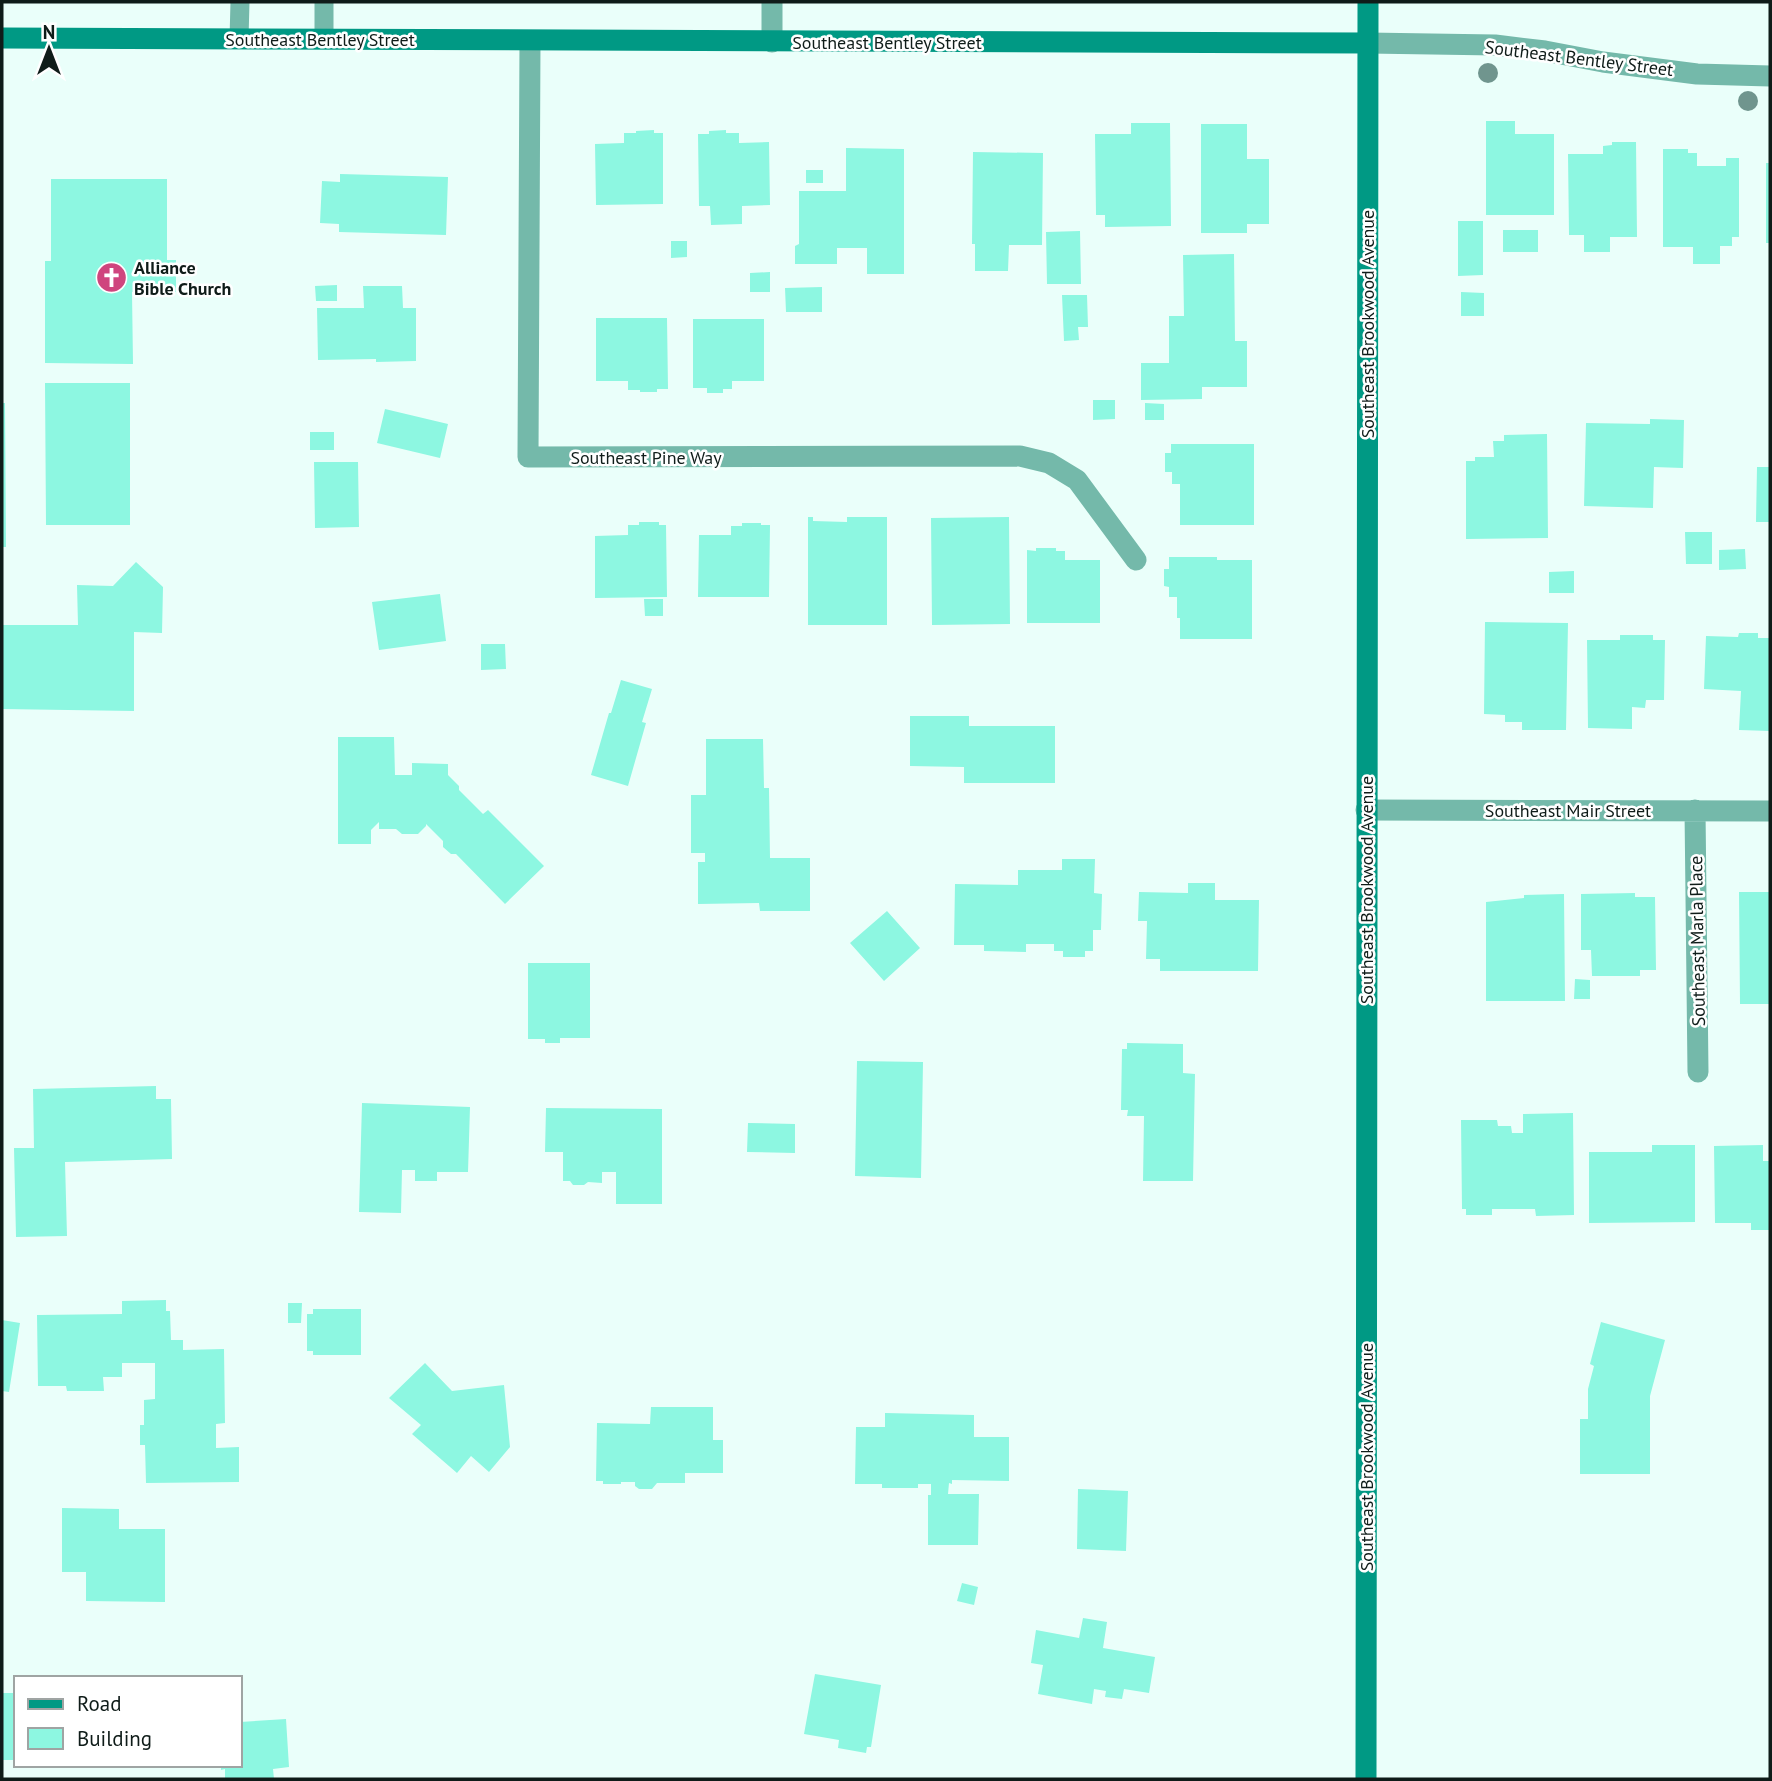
<svg xmlns="http://www.w3.org/2000/svg" width="1772" height="1781" font-family="'PT Sans',sans-serif">
<style>
.building{fill:#8df7e1}
.lines{fill:none;stroke-linecap:round;stroke-linejoin:round}
.lane{stroke:#74b9aa;stroke-width:19}
.street{stroke:#74b9aa;stroke-width:21}
.secondary{stroke:#009984;stroke-width:21}
.tree{fill:#70958e}
.labels{text-anchor:middle;dominant-baseline:central;stroke-width:5;stroke-linejoin:round;paint-order:stroke}
.street-label{font-size:18px;fill:#0f1c19;stroke:#fff}
.poi-label{font-size:18px;font-weight:bold;fill:#0f1c19;stroke:#fff;text-anchor:start}
</style>
<rect width="100%" height="100%" fill="#eafffa"/>
<path class="building" d="M1486 121H1515V134H1554V215H1486Z
M1131 123H1170L1171 226 1105 227V215H1096L1095 134H1131Z
M1201 124H1247V159H1269V224H1247V233H1201Z
M654 130V133H663V204L596 205 595 144 624 143V133H636V131Z
M726 130V133H739V143L769 142 770 205 742 206V224L711 225 710 206H699L698 134H709V131Z
M1612 142H1636L1637 237H1610V252H1584V235H1569L1568 154H1603V146L1612 145Z
M846 148 904 149V274H867V248H837V264H795V246L799 244V191H846Z
M1663 149H1688V153H1697V166H1726V158H1739V237H1732V246H1720V264H1693V247H1663Z
M973 152 1043 153 1042 245H1009L1008 271H975V244H972Z
M1766 163H1770V243H1766Z
M806 170H823V183H806Z
M340 174 448 177 446 235 339 232V224L320 223 322 181 340 182Z
M51 179H167V260H176V292H132L133 364 45 363V261H51Z
M1458 221H1483V275L1458 276Z
M1503 230H1538V252H1503Z
M1080 231 1081 284H1047L1046 232Z
M671 241H687V257L671 258Z
M1234 254 1235 341H1247V387H1202V399L1141 400V363H1169V316H1184L1183 255Z
M770 272V292H750V273Z
M337 285V301H316L315 286Z
M363 286H402L403 308H416V361L376 362V359L318 360 317 308H364Z
M822 287V312H786L785 288Z
M1461 292 1484 293V316H1461Z
M1062 295H1087L1088 327H1078L1079 340 1064 341Z
M596 318H667L668 389H657V392H640V390H628V381H596Z
M693 319H764V381H732V389H723V393H707V388H693Z
M45 383H130V525H46Z
M1093 400H1115V419L1093 420Z
M2 403H5L6 547H2Z
M1145 403 1164 404V420H1145Z
M385 409 448 424 440 458 377 443Z
M1650 419 1684 420 1683 468 1654 467 1653 508 1584 506 1586 423 1650 424Z
M310 432H334V450H310Z
M1547 434 1548 538 1466 539V461H1475V457H1494L1493 441H1504V435Z
M1171 444H1254V525H1180V484H1172V472H1165V453H1171Z
M314 462H358L359 527 315 528Z
M1757 467H1770V522H1756Z
M808 517H813V521L847 522V517H887V625H808Z
M1009 517 1010 624 932 625 931 518Z
M639 522H659V525H666L667 597 595 598V536L628 535V525H639Z
M742 523H761V525H770L769 597H698L699 535H731V526H742Z
M1685 532H1712V564H1686Z
M1036 548H1056V551H1065V560H1100V623H1027V550L1036 551Z
M1745 549 1746 569 1719 570V550Z
M1169 557H1217V560H1252V639H1180V618H1177V597H1169V587L1164 586V569H1169Z
M136 562 163 587 162 633 134 632V711L2 709V625H78L77 585 113 586Z
M1574 571V593H1549V572Z
M440 594 446 641 379 650 372 602Z
M644 599H663V616H645Z
M1485 622 1568 623 1566 730H1522V722H1505V715L1484 714Z
M1739 633H1758V638H1770V731L1739 730 1741 691 1704 689 1706 636 1738 637Z
M1620 635H1653V640H1665L1664 700H1646L1645 708 1632 707V729L1588 728 1587 640H1620Z
M481 644H505L506 669 481 670Z
M621 680 652 689 642 722 646 723 628 786 591 775 609 713H611Z
M910 716H969V726H1055V783H964V767L910 766Z
M338 737H394L395 775H412V763L448 764V775L459 786V790L483 814 488 810 544 866 505 904 456 854H451L443 847V841L426 824V826L418 834H402L396 829H379V822L371 830V844H338Z
M706 739H763L764 788H769L770 858H810V911H760L759 903 698 904V862H705V853H691V795H706Z
M1062 859H1095L1094 893 1102 894 1101 930H1093V951H1085V957H1063V951H1054V944H1026V952L984 951V945H954L955 884 1018 885V870H1062Z
M1188 883H1215V900H1259L1258 971H1160V959H1146L1147 921H1138L1139 892 1188 893Z
M1739 892H1770V1004H1740Z
M1635 893V897H1655L1656 970H1640V976H1592L1591 950H1581V894Z
M1564 894 1565 1001H1486V902L1524 898V895Z
M887 911 920 948 884 981 850 943Z
M528 963H590V1038H560V1043H545V1039H528Z
M1575 979 1590 980V999H1574Z
M1127 1043 1183 1044V1073L1195 1074 1193 1181H1143L1144 1116H1127L1128 1110H1121L1122 1049H1127Z
M857 1061 923 1062 921 1178 855 1176Z
M156 1086V1099H171L172 1159 65 1162 67 1236 16 1237 14 1148H34L33 1089Z
M362 1103 470 1107 468 1172H437V1181H415V1170H402L401 1213 359 1212Z
M546 1108 662 1109V1204H616V1172H602V1183L588 1182 584 1185H573L570 1181H563V1152H545Z
M1573 1113 1574 1215 1536 1216 1535 1209H1492V1215H1466V1209H1462L1461 1120H1497L1498 1126H1511L1512 1133H1523V1114Z
M748 1123 795 1124V1153L747 1152Z
M1652 1145H1695V1222L1589 1223V1152H1652Z
M1763 1145V1161H1770V1230H1751V1223H1715L1714 1146Z
M166 1300V1311H170L171 1340H183V1350L224 1349 225 1423 216 1424V1448L239 1447V1482L146 1483 145 1445H140V1425H144V1400L155 1399V1363H122V1377H103L104 1391H67L66 1386H38L37 1315 122 1314V1301Z
M288 1303H302L301 1323H288Z
M313 1309H361V1355H313V1351H307V1314H313Z
M2 1320 20 1323 9 1392 2 1391Z
M1601 1322 1665 1340 1650 1396V1474H1580V1419H1588V1389L1594 1366 1590 1364Z
M425 1363 452 1391 504 1385 510 1447 489 1472 471 1456 457 1473 412 1434 421 1425 389 1398Z
M651 1407H713V1440H723V1473H685V1483H657L652 1489H639L635 1486V1482H621V1484H603V1481H596L597 1423 650 1424Z
M885 1413 974 1415V1437H1009V1481L952 1480V1484L949 1483 948 1494H979L978 1545H928V1495H931V1484H918V1488H882V1484H855L856 1427H885Z
M1078 1489 1128 1491 1126 1551 1077 1549Z
M62 1508 119 1509V1529H165V1602L86 1601V1572H62Z
M962 1583 978 1587 974 1605 957 1601Z
M1083 1618 1107 1622 1103 1648 1155 1657 1149 1693 1124 1689 1122 1699 1105 1697 1106 1691 1094 1689 1092 1704 1038 1694 1043 1665 1031 1663 1036 1630 1079 1638Z
M815 1674 881 1685 871 1747H867L866 1753 838 1748 839 1740 804 1734Z
M2 1693H16V1760H2Z
M286 1719 289 1767 273 1769 274 1779H225V1769L221 1770V1765H240V1722Z"/>
<g class="lines">
<path class="lane" d="M239 39 240 2
M324 39V2"/>
<path class="street" d="M530 41 528 457 1020 456 1049 463 1077 480 1136 560
M772 42V2
M1368 43 1495 45 1545 51 1603 62 1697 74 1770 76
M1366 810 1770 811
M1695 810 1698 1072"/>
<path class="secondary" d="M2 38 1368 43
M1366 1779 1368 2"/>
</g>
<g class="tree">
<circle cx="1488" cy="73" r="10"/>
<circle cx="1748" cy="101" r="10"/>
</g>
<defs>
<symbol id="church-disc" viewBox="-11 -11 22 22"><circle r="9.5" fill="#cf457e" stroke="#fff"/><path d="M-1.2-6h2.4v3.5h3.3v2.4h-3.3V6h-2.4V-.1h-3.3v-2.4h3.3Z" fill="#fff"/></symbol>
</defs>
<g fill-rule="evenodd">
<use href="#church-disc" x="94" y="260" width="35" height="35"/>
</g>
<g class="labels">
<g class="street-label">
<text x="320" y="39">Southeast Bentley Street</text>
<text x="887" y="42">Southeast Bentley Street</text>
<text transform="translate(1579 58) rotate(7)">Southeast Bentley Street</text>
<text transform="translate(1367 324) rotate(-90)">Southeast Brookwood Avenue</text>
<text x="646" y="457">Southeast Pine Way</text>
<text x="1568" y="810">Southeast Mair Street</text>
<text transform="translate(1366 890) rotate(-90)">Southeast Brookwood Avenue</text>
<text transform="translate(1697 941) rotate(-91)">Southeast Marla Place</text>
<text transform="translate(1366 1457) rotate(-90)">Southeast Brookwood Avenue</text>
</g>
<g class="poi-label">
<text x="134" y="267">Alliance<tspan x="134" dy="21">Bible Church</tspan></text>
</g>
</g>
<rect width="1772" height="1781" fill="none" stroke="#0f1c19" stroke-width="7"/>
<rect x="14" y="1676" width="228" height="91" fill="#ffffff" stroke="#9fa4a3" stroke-width="2"/>
<rect x="28" y="1699" width="35" height="10" fill="#009984" stroke="#9fa4a3" stroke-width="2"/>
<text x="77" y="1711" font-size="21" fill="#0f1c19">Road</text>
<rect x="28" y="1728" width="35" height="21" fill="#8df7e1" stroke="#9fa4a3" stroke-width="2"/>
<text x="77" y="1746" font-size="21" fill="#0f1c19">Building</text>
<g transform="translate(49 49)" stroke="#ffffff" stroke-width="5" paint-order="stroke">
<path d="M0-5L12 26L0 18L-12 26Z" fill="#0f1c19"/>
<text y="-10" font-size="19" font-weight="bold" text-anchor="middle" fill="#0f1c19">N</text>
</g>
</svg>
